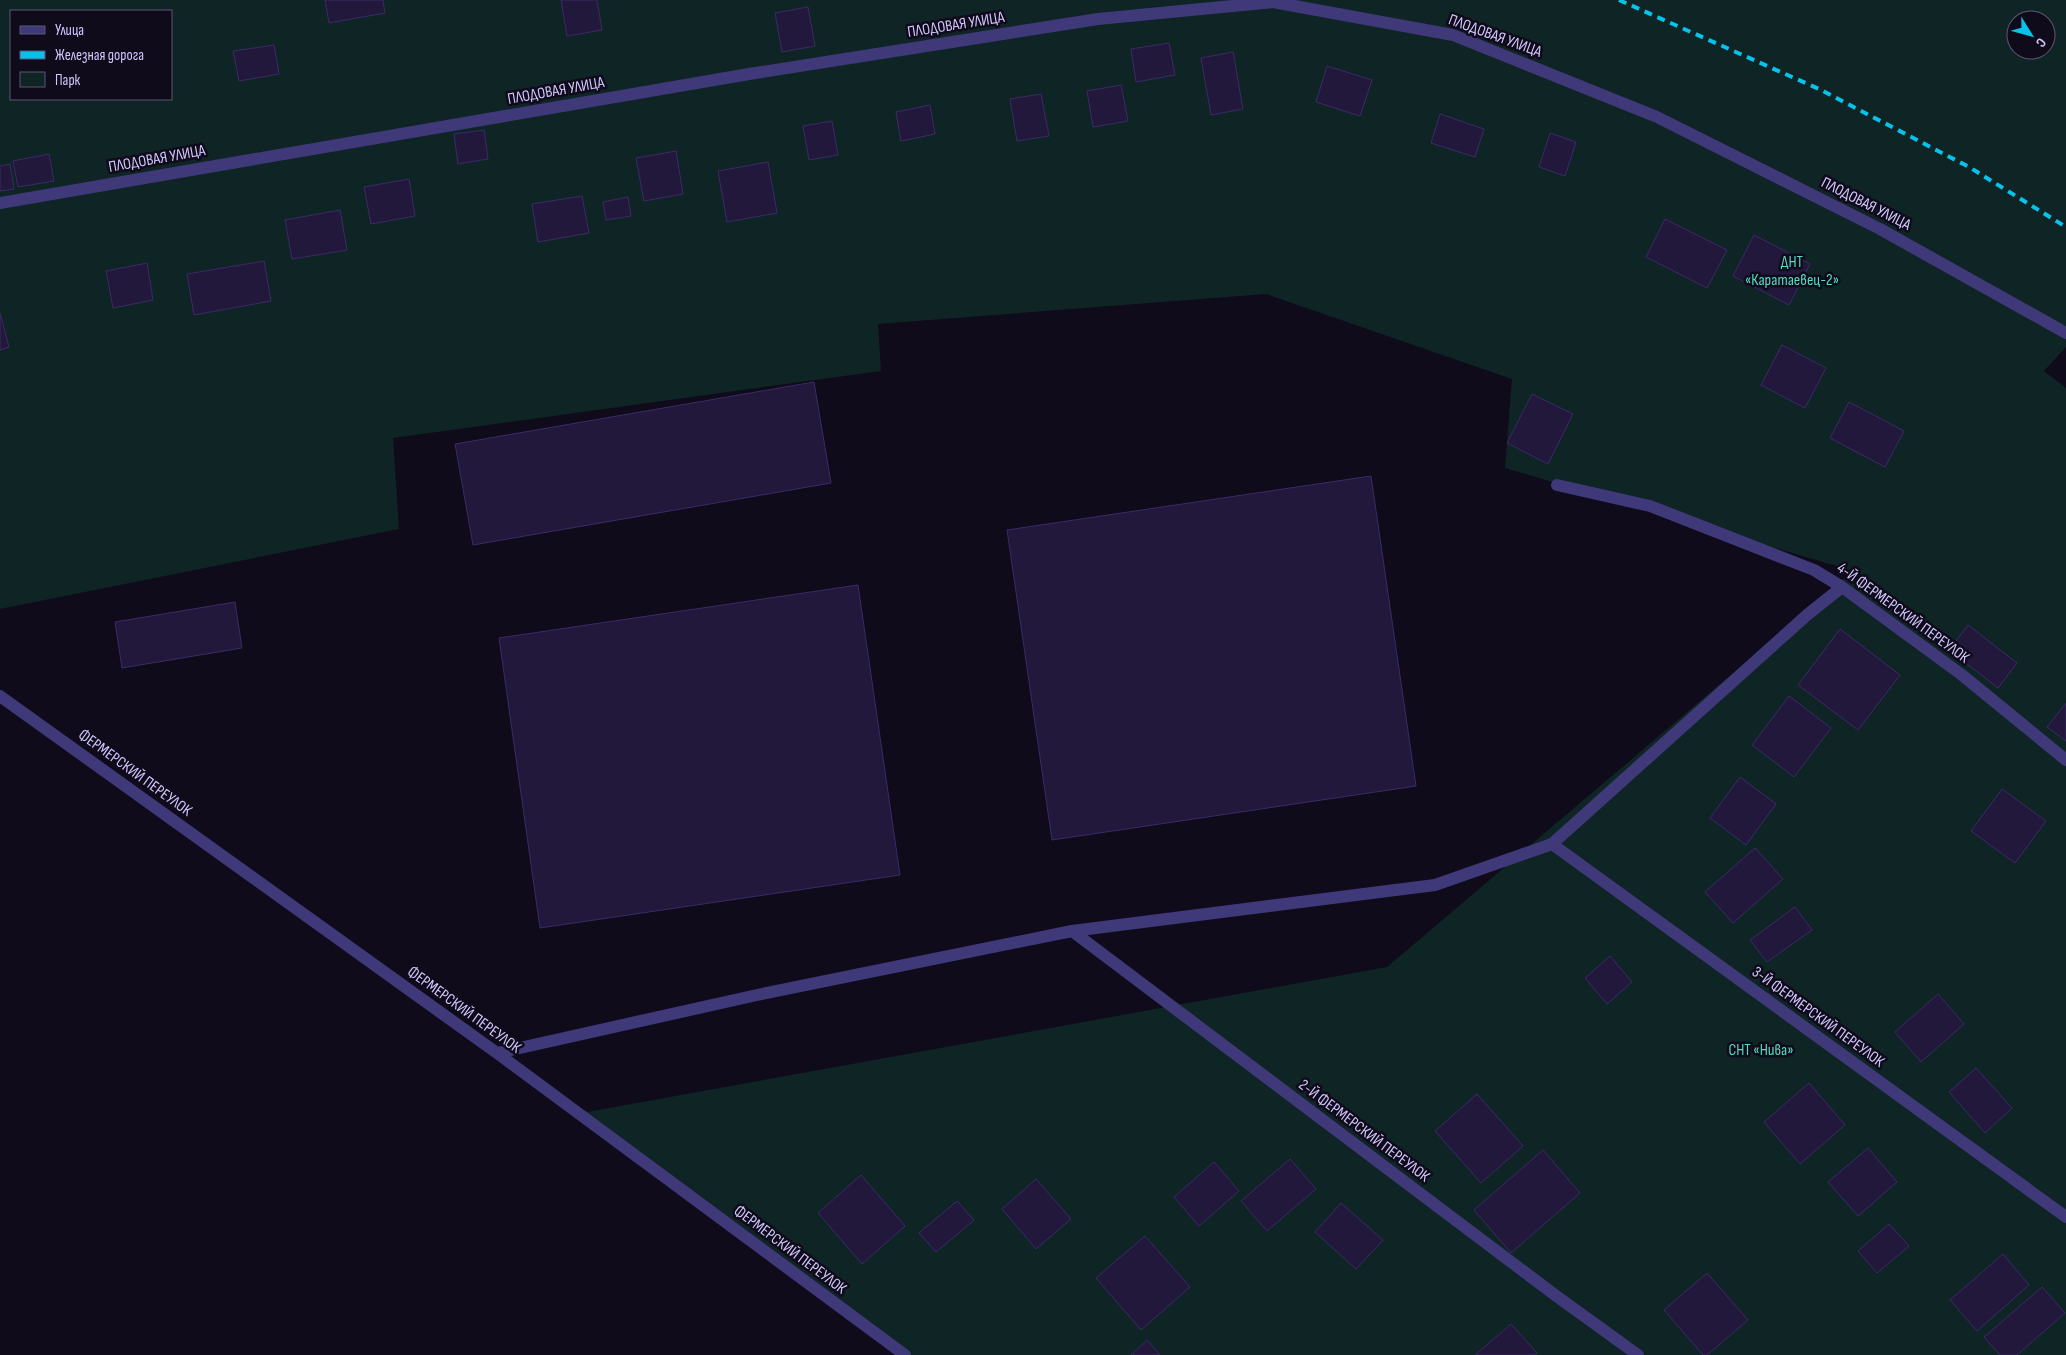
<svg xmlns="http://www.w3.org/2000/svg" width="2066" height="1355" font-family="'Sofia Sans Condensed',sans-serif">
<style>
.green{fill:#0f2425;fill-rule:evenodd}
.building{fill:#22183b;stroke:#3b2b67}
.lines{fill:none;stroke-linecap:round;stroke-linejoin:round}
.minor{stroke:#3f3879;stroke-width:12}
.rail{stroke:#07c2e9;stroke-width:4;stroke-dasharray:8 6;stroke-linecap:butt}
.labels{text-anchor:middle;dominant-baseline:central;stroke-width:5;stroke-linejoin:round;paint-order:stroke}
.street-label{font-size:16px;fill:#d1c7fd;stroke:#0f0b1b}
.park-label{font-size:16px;fill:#57dac2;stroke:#0f0b1b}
</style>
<rect width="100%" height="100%" fill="#0f0b1b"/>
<path class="green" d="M0 0H2066V347L2044 371 2066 388V1355H904L576 1114 1387 967 1853 571 1505 468 1512 379 1266 294 878 324 881 371 393 438 399 529 0 609ZM11 11H171V99H11ZM2016 20H2046V50H2016Z"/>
<path class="building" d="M325 0H383L385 13 329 23Z
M561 0H597L602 30 567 36Z
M808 7 815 46 782 52 775 13Z
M1169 43 1175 75 1136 82 1131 49Z
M274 45 279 74 239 81 233 51Z
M1233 52 1243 109 1211 115 1201 58Z
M1327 66 1372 80 1360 116 1316 102Z
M1121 85 1128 121 1093 127 1087 91Z
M1041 94 1049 136 1017 141 1010 99Z
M930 105 935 134 901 141 896 112Z
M1440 114 1484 129 1475 157 1431 143Z
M832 121 838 155 809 160 803 126Z
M484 130 488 159 458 164 454 134Z
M1550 133 1576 142 1565 176 1539 167Z
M676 151 683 194 644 201 636 158Z
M49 154 54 181 18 187 13 161Z
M768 162 777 213 727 222 718 171Z
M10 164 14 189 0 191V166Z
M409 179 415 216 371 224 364 187Z
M582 196 589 233 538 242 532 204Z
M628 197 631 216 606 220 603 202Z
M340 210 347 250 292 259 285 220Z
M1665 219 1727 250 1707 288 1646 257Z
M1754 235 1810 264 1789 305 1733 276Z
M264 261 271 301 194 315 187 274Z
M147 263 153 300 113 308 106 271Z
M0 313 9 347 0 350Z
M1782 345 1826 368 1805 408 1761 385Z
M814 382 831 483 473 545 455 444Z
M1532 394 1573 414 1548 464 1507 443Z
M1849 402 1904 431 1885 467 1830 438Z
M1371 476 1416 786 1052 840 1007 530Z
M858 585 900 875 540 928 499 638Z
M235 602 242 648 122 668 115 622Z
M1968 625 2017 663 1998 688 1949 650Z
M1840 629 1900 675 1858 730 1798 685Z
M1789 696 1831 728 1794 777 1752 745Z
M2066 703V741L2047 727Z
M1740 777 1776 804 1746 845 1710 818Z
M2002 789 2046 821 2015 863 1971 831Z
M1755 848 1783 879 1733 923 1705 892Z
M1795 907 1812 930 1767 962 1750 940Z
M1610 956 1632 982 1607 1004 1585 978Z
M1938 994 1964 1024 1921 1062 1895 1032Z
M1976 1068 2012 1108 1985 1133 1949 1092Z
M1809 1083 1845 1125 1800 1164 1764 1122Z
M1477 1094 1523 1146 1481 1183 1435 1131Z
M1868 1148 1897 1182 1858 1216 1828 1182Z
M1543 1150 1580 1193 1511 1253 1474 1210Z
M1290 1159 1316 1189 1267 1231 1241 1201Z
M1214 1162 1239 1191 1199 1226 1174 1197Z
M861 1175 905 1226 862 1264 818 1213Z
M1036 1179 1071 1219 1036 1249 1002 1209Z
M957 1201 974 1220 936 1252 919 1233Z
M1341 1203 1383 1240 1356 1269 1315 1232Z
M1889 1224 1909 1246 1877 1273 1858 1251Z
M1145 1236 1190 1287 1141 1330 1096 1278Z
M2003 1254 2029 1285 1977 1331 1950 1300Z
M1707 1273 1748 1320 1707 1355H1703L1664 1310Z
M2042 1287 2065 1313 2017 1355H2000L1984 1337Z
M1511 1324 1537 1353 1534 1355H1475Z
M1147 1340 1160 1355H1131Z"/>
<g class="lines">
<path class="minor" d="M0 203 749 74 1098 19 1273 2 1453 35 1657 117 1880 229 2066 333
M1557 485 1650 506 1814 570 1842 587 1962 675 2066 760
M0 696 497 1053 905 1355
M1552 844 2066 1217
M1072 931 1555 1295 1638 1355
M497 1053 757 995 1072 931 1435 885 1552 844 1807 615 1842 587"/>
<path class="rail" d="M1619 0 1819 89 1969 167 2066 227"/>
</g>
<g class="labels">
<g class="street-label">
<text transform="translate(956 25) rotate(-9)">ПЛОДОВАЯ УЛИЦА</text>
<text transform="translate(1495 36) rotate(20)">ПЛОДОВАЯ УЛИЦА</text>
<text transform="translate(556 91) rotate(-10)">ПЛОДОВАЯ УЛИЦА</text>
<text transform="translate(157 159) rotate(-10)">ПЛОДОВАЯ УЛИЦА</text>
<text transform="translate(1866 204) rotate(27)">ПЛОДОВАЯ УЛИЦА</text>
<text transform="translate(1903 613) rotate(36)">4-Й ФЕРМЕРСКИЙ ПЕРЕУЛОК</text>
<text transform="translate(135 773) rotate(36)">ФЕРМЕРСКИЙ ПЕРЕУЛОК</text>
<text transform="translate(464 1010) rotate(36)">ФЕРМЕРСКИЙ ПЕРЕУЛОК</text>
<text transform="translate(1818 1017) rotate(36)">3-Й ФЕРМЕРСКИЙ ПЕРЕУЛОК</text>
<text transform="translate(1364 1131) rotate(37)">2-Й ФЕРМЕРСКИЙ ПЕРЕУЛОК</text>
<text transform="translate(790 1250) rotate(37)">ФЕРМЕРСКИЙ ПЕРЕУЛОК</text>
</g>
<g class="park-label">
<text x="1792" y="262">ДНТ<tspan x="1792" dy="18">«Каратаевец-2»</tspan></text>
<text x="1761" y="1050">СНТ «Нива»</text>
</g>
</g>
<rect x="10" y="10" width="162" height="90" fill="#0f0b1b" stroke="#5d5675"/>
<rect x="20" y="26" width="25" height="8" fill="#3f3879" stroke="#5d5675"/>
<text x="55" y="35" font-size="15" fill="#d1c7fd">Улица</text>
<rect x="20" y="51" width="25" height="8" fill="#07c2e9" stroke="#5d5675"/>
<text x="55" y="60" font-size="15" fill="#d1c7fd">Железная дорога</text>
<rect x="20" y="72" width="25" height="15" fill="#0f2425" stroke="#5d5675"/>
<text x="55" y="85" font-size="15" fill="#d1c7fd">Парк</text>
<g transform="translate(2031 35) rotate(127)"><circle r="24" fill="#0f0b1b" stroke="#5d5675"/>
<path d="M0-4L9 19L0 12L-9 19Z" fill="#07c2e9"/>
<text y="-8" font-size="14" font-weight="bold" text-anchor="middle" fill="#d1c7fd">С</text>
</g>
</svg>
